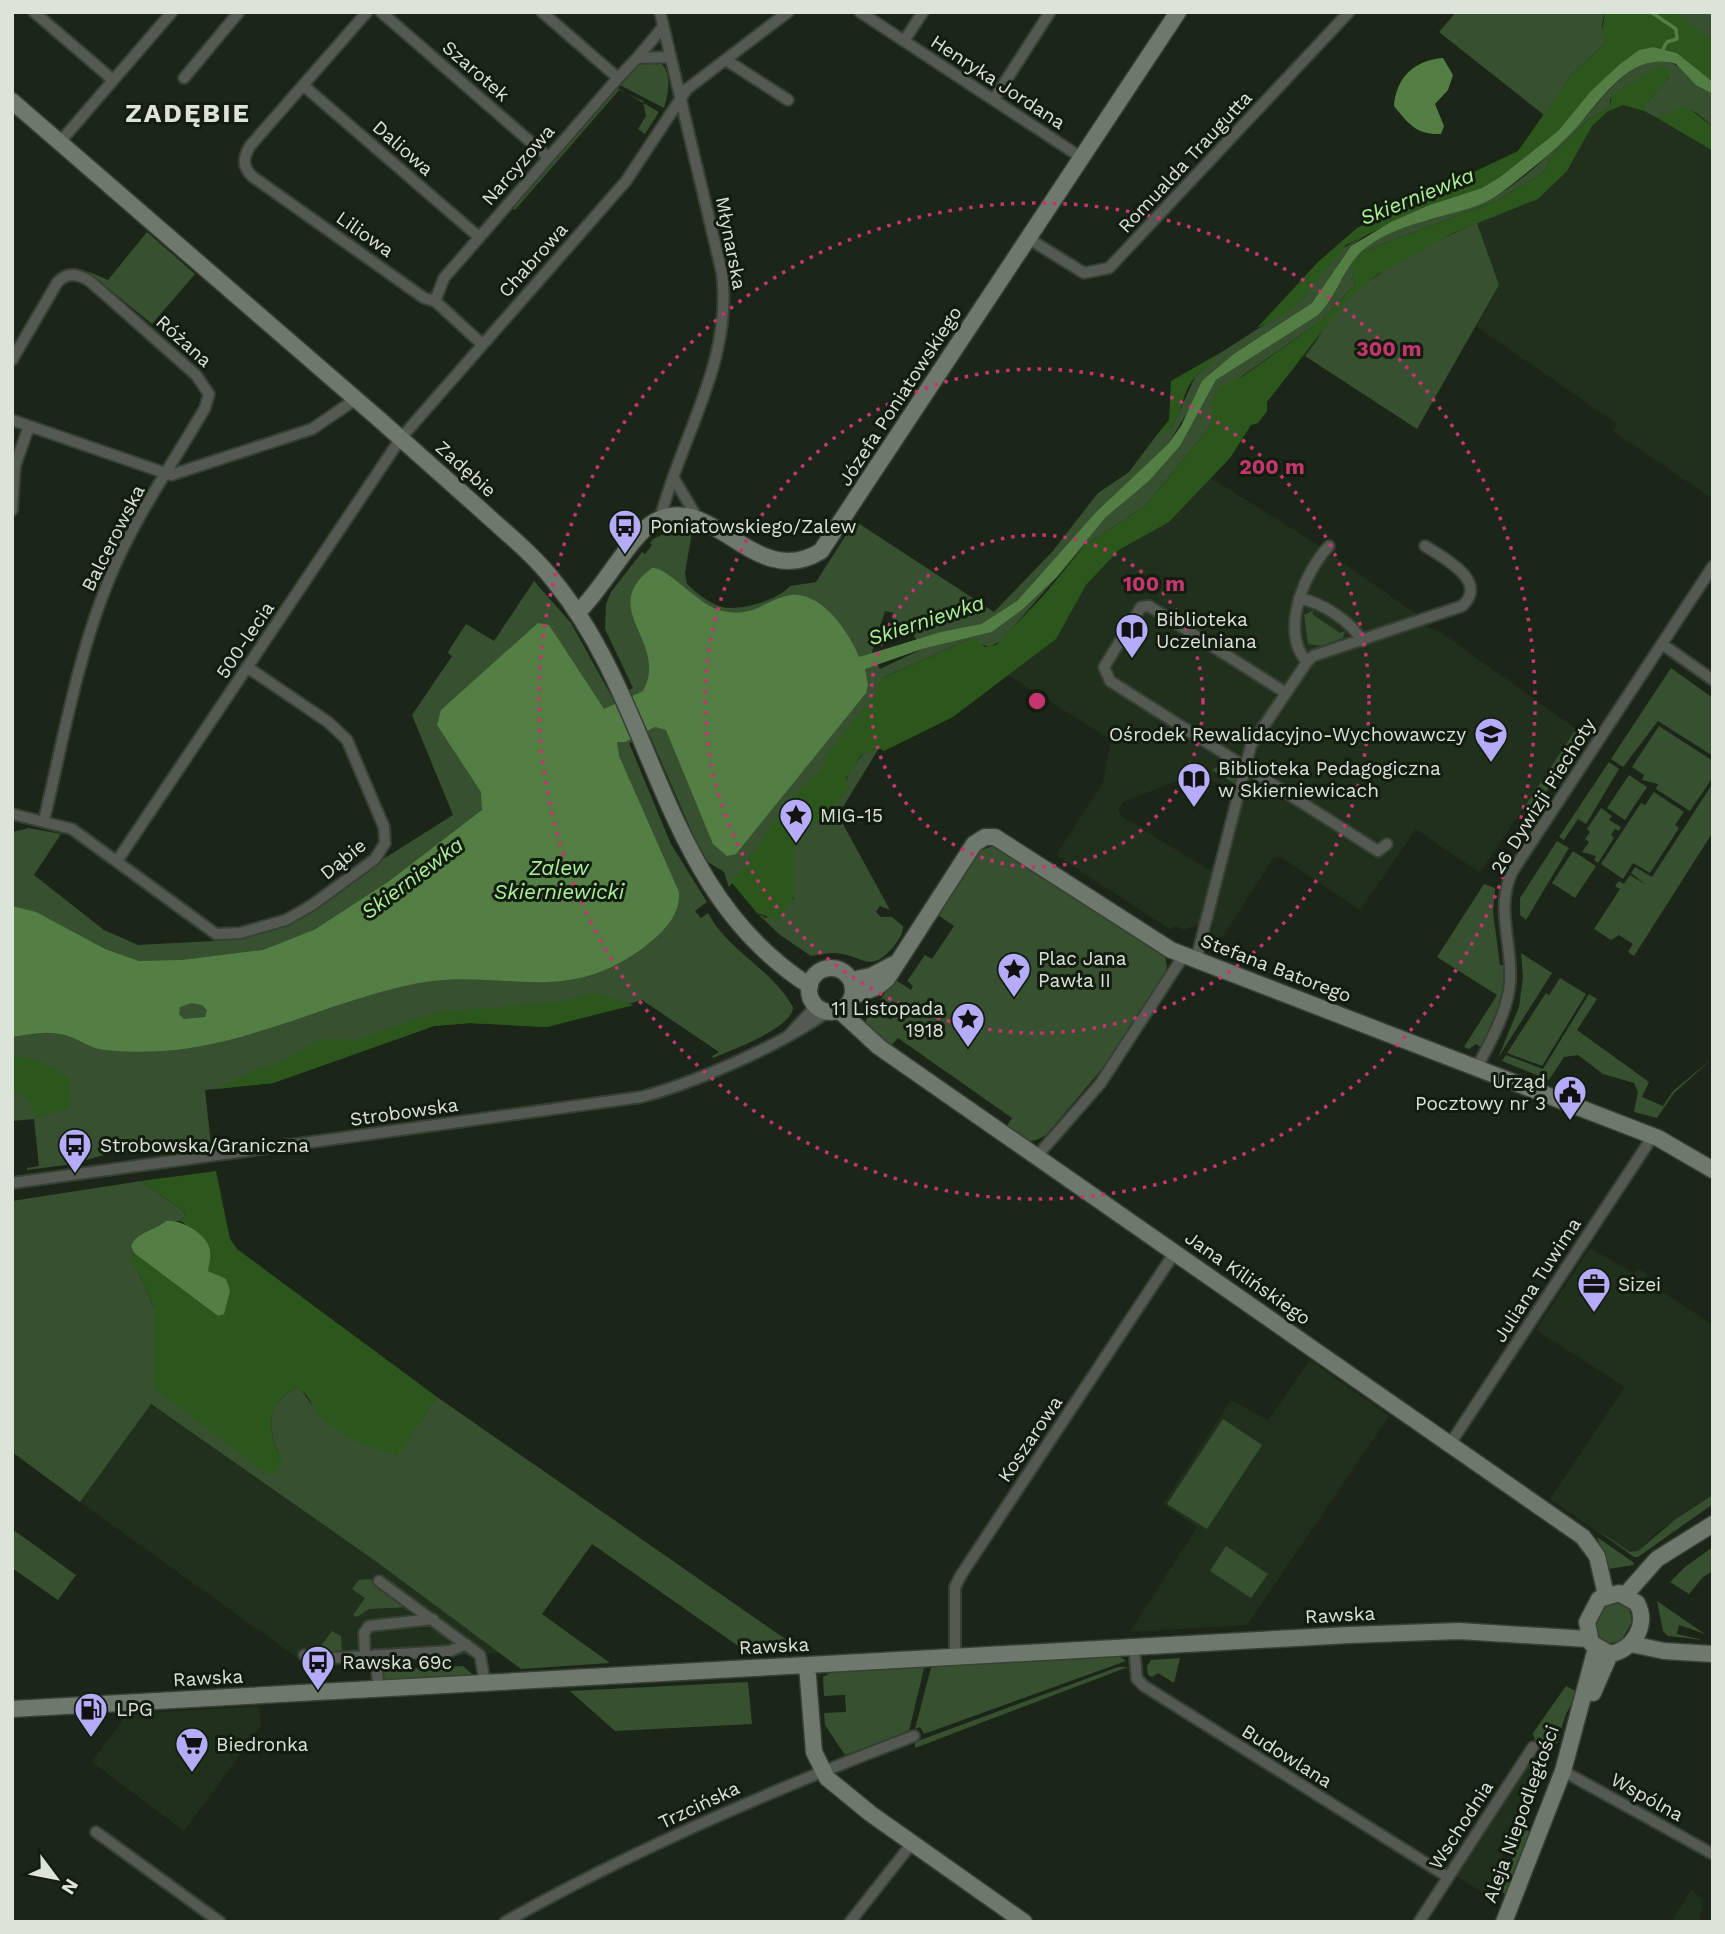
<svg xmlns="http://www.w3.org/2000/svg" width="1725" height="1934" font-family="'Work Sans',sans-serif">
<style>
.built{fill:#21301c;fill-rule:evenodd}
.green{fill:#37502f}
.forest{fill:#2c571c}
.water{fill:#537f44;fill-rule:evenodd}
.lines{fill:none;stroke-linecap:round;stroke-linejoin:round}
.stream{stroke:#537f44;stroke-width:3.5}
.street-casing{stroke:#364033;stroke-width:14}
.secondary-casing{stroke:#364033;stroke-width:19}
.street{stroke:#545a52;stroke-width:10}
.secondary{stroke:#6f786d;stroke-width:16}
.ring{fill:none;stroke:#c6366e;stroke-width:3.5;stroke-dasharray:3.5 7}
.labels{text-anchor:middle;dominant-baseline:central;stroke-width:6;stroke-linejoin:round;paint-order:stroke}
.street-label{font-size:19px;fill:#dce3d9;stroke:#121d0f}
.poi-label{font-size:19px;fill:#dce3d9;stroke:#121d0f;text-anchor:start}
.water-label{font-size:21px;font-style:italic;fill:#aeef9a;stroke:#121d0f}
.district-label{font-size:26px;font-weight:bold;letter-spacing:2px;fill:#dce3d9;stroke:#121d0f}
.centre{fill:#c6366e;stroke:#121d0f;stroke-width:3.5}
.ring-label{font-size:21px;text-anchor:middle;font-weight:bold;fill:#c6366e;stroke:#121d0f;stroke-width:6;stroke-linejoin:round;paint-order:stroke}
</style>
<rect width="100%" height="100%" fill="#1b2618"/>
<path class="built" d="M1623 105 1644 111 1713 151V499L1613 431 1617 424 1476 326 1499 285 1477 223 1567 171 1592 126 1607 112Z
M1211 478 1318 545 1416 614 1421 625 1437 630 1576 729 1480 873 1416 829 1360 910 1281 857H1274L1216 947 1210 940 1214 922 1202 919 1201 923 1184 930 1174 925 1171 930 1056 855 1103 783 1111 740 1008 675 1056 639 1086 585 1119 550 1169 522ZM1200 772 1232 794 1215 866 1209 870 1121 816 1118 810 1123 802Z
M1590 1248 1633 1273 1639 1269 1647 1274 1646 1281 1713 1325V1495L1655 1534 1633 1556 1550 1499 1625 1387 1536 1330Z
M1310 1360 1389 1416 1247 1625 1130 1632 1197 1527 1163 1504 1231 1400 1268 1420Z
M150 1404 374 1560 500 1653 306 1664 80 1502Z
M259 1706 261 1726 184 1831 92 1762 127 1714Z
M1526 1765 1539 1766 1487 1895 1456 1876Z
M1691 1890 1703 1899 1699 1922H1676L1672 1920Z"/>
<path class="green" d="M1456 12H1605L1602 24 1605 44 1571 75 1544 115 1439 32Z
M1676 12H1713V41L1676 14Z
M644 60H657C673 70 669 92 664 108L618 84Z
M1664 60C1685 66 1694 84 1713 94V127C1684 101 1690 109 1657 118L1644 111 1645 105 1669 77 1610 99V107L1587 121 1552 155 1543 173 1496 201 1362 252 1352 271 1355 285 1321 321 1239 378 1212 425 1144 507 1084 546 1001 641 989 647 969 639 883 678 858 751 810 822 846 781 850 770 863 754 879 748 838 815 890 910 880 906 876 912 881 917H892L903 926C903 934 899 939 894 946 869 977 861 953 834 953 827 953 819 955 811 956L780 935 757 913 766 918 794 898V847L749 864 729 887 724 872 708 862 694 837 650 736 629 743 671 844 707 902 695 911 701 918 708 913C728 951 772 969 793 1007 793 1028 731 1050 713 1058L712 1056 719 1052 642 1000 547 1027 470 1023 434 1026 273 1083 205 1090 211 1145 177 1151 114 1153V1150H107V1154L73 1164 27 1170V1168L39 1166 34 1119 12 1121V832L29 828 61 834 34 875 104 930 138 945 231 940 291 924 380 861 453 815 412 715 452 656 448 653 449 650 466 624 494 641 534 581 571 623 612 697 633 688 605 629 606 604 611 592 642 552 645 554 652 545 650 543 653 539 670 531 692 532 685 573 687 584C695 592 708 602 719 606 736 613 779 600 790 586L816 582 855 521 994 612 1052 552 1098 493 1129 472 1156 436 1172 427 1195 377 1220 353 1300 302 1340 250 1367 234 1351 246 1312 303 1235 353 1190 408 1168 444 1096 512 1017 601 981 624 917 640 907 627 892 619 893 613 885 611 872 652 880 669 922 649 992 632 1023 609 1057 577 1105 518 1149 481 1180 446 1216 380 1272 343 1342 279C1366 217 1453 224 1501 193 1528 176 1552 152 1574 129 1601 103 1622 62 1664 60Z
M617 88 659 112 645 134 638 129 646 116 643 101 619 90 515 210 511 207Z
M1477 223 1499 285 1417 429 1305 356C1320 338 1330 315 1347 300 1383 266 1432 242 1477 223Z
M147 232 195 274 152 324 87 271 108 280Z
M1314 610 1312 614 1340 633 1345 631 1343 638 1321 646 1308 644 1304 615Z
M1671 668 1713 698V756L1658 721 1623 767 1611 759Z
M1659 726 1713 761V777L1690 811 1656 789 1658 784 1642 780 1644 775 1632 767Z
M1576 729 1584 736 1574 751 1569 748 1566 753 1570 756 1545 794 1540 791 1537 795 1542 799 1530 813 1523 809Z
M1609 762 1619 769 1586 824 1578 819 1564 840 1559 837Z
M1224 763 1236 769 1235 784 1212 770Z
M1629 775 1647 787 1625 820 1607 808Z
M1713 783V832L1634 956 1628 952 1633 944 1619 935 1611 940 1594 929 1620 889 1615 886 1619 881 1624 884 1630 875 1646 885 1631 873 1635 867 1652 877Z
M1654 792 1684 812 1675 825 1679 828 1650 873 1633 863 1623 879 1601 864 1641 803 1645 805Z
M1601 808 1612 816 1609 820 1621 827 1619 831 1615 829 1611 835 1614 838 1598 863 1594 860 1596 856 1582 852 1589 842 1585 839 1590 832 1587 829Z
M1557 841 1569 848 1526 920 1520 915V898Z
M996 845 1164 954 1167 966 1165 973 1107 1063 1047 1134C1028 1147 1025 1140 1006 1127L1012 1118 898 1038 890 1047 865 1024 868 1013 874 1009 891 1020 893 1016 877 1005 894 979 911 990 913 986 907 981 925 955 932 959 954 926 935 913 976 852Z
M1573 851 1596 866 1575 898 1552 883Z
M1484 884 1495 888 1493 912 1500 965H1503C1506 995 1494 1020 1481 1047L1476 1044 1469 1049 1464 1047 1497 995 1437 957Z
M1521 953 1552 973 1498 1058 1519 1007 1523 977Z
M1560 978 1586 994 1542 1066 1507 1053 1546 993 1549 995Z
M1589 994 1597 999 1577 1030 1649 1082 1642 1097 1663 1106 1673 1091 1713 1058 1674 1093 1657 1118 1634 1112 1638 1092 1634 1083 1603 1074 1578 1055 1564 1057 1549 1080 1502 1061 1506 1055 1543 1069Z
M141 1181 186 1213 181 1221H166C155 1230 137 1231 131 1246L134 1253 130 1260 141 1278 154 1308V1389L282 1463C269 1431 262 1409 294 1388L301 1389 311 1404 356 1441 397 1455 437 1397 804 1652 751 1655 592 1544 542 1614 610 1663 521 1669 374 1560 151 1404 80 1502 12 1452V1201Z
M1223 1419 1262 1445 1207 1529 1167 1504Z
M1713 1495V1504L1638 1557H1634L1594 1528 1630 1552 1638 1551 1676 1519Z
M12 1529 76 1575 58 1600 12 1568Z
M1597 1537 1633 1562 1634 1565 1609 1569Z
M1226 1546 1268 1574 1251 1598 1210 1571Z
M1713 1547V1571L1703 1577 1689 1594 1670 1582 1685 1567Z
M368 1579 374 1581 410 1607 369 1609 357 1617 353 1615 365 1598 352 1589 359 1580Z
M1616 1600 1629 1607 1632 1622 1621 1641 1607 1644 1599 1638 1596 1622 1607 1604Z
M1657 1601 1705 1634 1679 1625 1677 1634 1703 1640 1668 1636 1663 1631Z
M332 1631 341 1636 342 1654 314 1655Z
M1118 1655 1126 1661 924 1734 920 1727 915 1729 932 1664Z
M1180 1658 1174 1683 1158 1673 1152 1677 1148 1675 1147 1666 1151 1660Z
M925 1664 909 1731 845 1755 825 1725 824 1713 846 1712 845 1695 824 1696 823 1677 837 1669Z
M463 1666 473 1675 384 1680 382 1670Z
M1118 1667H1128L915 1748V1742Z
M748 1682 752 1724 615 1731 570 1691Z
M1566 1686 1578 1692 1566 1714 1557 1743 1550 1746 1535 1741 1533 1733Z
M1528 1829 1530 1833 1505 1895 1501 1889 1523 1831Z"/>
<path class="forest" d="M1605 12H1676L1713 41V82L1677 53 1653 47 1639 50 1590 92 1558 131 1500 177 1482 188 1428 205 1346 245 1300 302 1286 313 1257 328 1318 262 1357 228 1518 151 1571 75 1605 44 1602 32Z
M1665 66 1670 71C1667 87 1648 95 1644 111L1623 105 1607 112 1592 126 1567 171 1538 199 1453 233 1377 275 1345 302 1267 402V411L1258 423 1251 425 1230 458 1169 522 1119 550 1086 585 1056 639 953 717 884 751 879 748 861 755 846 778 848 788 822 822 794 823 795 895 778 920 757 913 732 883 733 880C759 850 790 789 821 772L827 754 877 692 881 679 969 639 978 640 985 647 996 645 1044 595 1084 546 1144 507 1212 425 1213 398 1219 387 1243 376 1321 321 1355 285 1351 267 1362 252 1496 201 1543 173 1552 155 1587 121 1610 107 1612 95 1656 67Z
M1686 106 1713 127V151L1657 118Z
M1220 353C1213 364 1199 370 1192 381 1179 398 1181 432 1156 436L1169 420 1171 381Z
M595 993 634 1005 547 1027 470 1023 434 1026 273 1083 217 1089 250 1072 283 1061 320 1039H359L437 1012 558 1002Z
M12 1055 42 1061 70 1078 69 1108 36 1118 28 1100 12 1089Z
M216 1171 230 1239 237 1249 437 1397 398 1455C368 1448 340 1437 319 1415 309 1404 309 1390 294 1388 262 1409 269 1432 282 1463L273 1474H267L154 1389V1308L141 1278 129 1260 134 1253 218 1316 215 1275 208 1271C212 1240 204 1239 181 1221L186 1213 141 1181Z"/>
<path class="water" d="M1653 47 1677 53 1713 82V94L1696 85 1676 64C1631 50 1602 99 1576 128 1560 145 1543 160 1525 174 1510 186 1494 200 1476 206 1441 218 1402 223 1371 244 1344 261 1340 293 1318 315L1216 380 1180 446 1149 481 1105 518 1057 577 1023 609 992 632 922 649 865 669 868 685 866 693 736 854 727 856 713 844 666 730 655 727 625 742H617L619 756 679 892C680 915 665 930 648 944 562 1012 500 964 409 985 326 1003 249 1045 163 1051 145 1052 123 1052 104 1050 90 1048 79 1039 65 1035 47 1030 30 1034 12 1037V906L36 912 105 949 139 961 182 960 263 950 314 930 388 882 482 810 481 792 437 725 441 710 538 623 549 625 604 709 643 691C670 642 596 609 652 568 666 566 697 603 719 610 753 620 765 599 791 595 822 592 849 632 859 657L941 632 981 624 1017 601 1096 512 1168 444 1181 426 1202 381 1235 353 1312 303 1351 246 1391 222 1429 205 1482 188 1500 177 1558 131 1590 92 1619 65 1639 50ZM192 1003 202 1005 207 1010 205 1017 184 1019 179 1014 180 1007Z
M1443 58 1453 75 1448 90 1435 104 1444 126 1441 134C1416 135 1409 124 1394 106 1396 78 1414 60 1443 58Z
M166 1221C180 1219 205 1233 209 1247 212 1255 209 1264 208 1271L226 1279 230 1291 224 1314 218 1316 134 1253 131 1246C137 1231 154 1231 166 1221Z"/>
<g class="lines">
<path class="stream" d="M1651 12 1676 29 1677 39 1667 42 1663 49"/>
<defs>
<path id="street" d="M34 12 113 80
M367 12 250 146C243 158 242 167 253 177L424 298 435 301 482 344
M381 12 548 157
M542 12 618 78
M860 12 1082 158
M904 41 923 12
M638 57 663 27
M726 60 788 100
M184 78 239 12
M304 86 479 237
M994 99 1050 12
M60 142 172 12
M1029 239 1084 273 1109 268 1349 12
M435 301 444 278 618 78 637 58 669 57
M12 360 57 283C67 271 79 274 91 282L196 375 209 394 205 408C172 465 132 521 108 582 77 658 63 741 44 820
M12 420 171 475 312 429 356 399
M673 477 698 519
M12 510 15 466 29 426
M660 519C681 436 733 362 722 273L660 12
M1299 598C1322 603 1350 620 1362 641
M1662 644 1713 680
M1307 662C1279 631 1305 571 1329 546
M1286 693 1149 606 1141 607 1104 667 1110 681 1378 851 1387 844
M12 814 72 829 216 934 240 933 286 920 312 905 375 859 385 843 384 827 347 740 328 722 247 667
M117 861 401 438 626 181 687 89 788 12
M1196 960 1251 745 1307 662 1313 656 1462 606C1490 581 1442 557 1425 546
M789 1035 816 1006
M1477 1068C1490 1041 1507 1014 1510 983 1513 944 1495 910 1512 872L1713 566
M1037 1156 1100 1084 1184 955
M12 1183 641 1097C695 1083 783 1044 827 1012
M1450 1444 1653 1136
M379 1581 480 1655 485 1683
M1134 1647 1137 1679 1144 1686 1448 1877
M304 1655 315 1659 450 1651 466 1644
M375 1655 379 1689
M365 1656 364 1633 369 1626 433 1619
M955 1657V1587L961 1575 1175 1252
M1563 1771 1713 1854
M96 1832 220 1922
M505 1922C636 1848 774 1789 914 1736
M850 1922 913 1842
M1419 1922 1533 1747"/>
<path id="secondary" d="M12 101C135 207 258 313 380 420 413 449 446 479 480 509 505 532 533 554 554 581 659 710 659 890 810 986
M578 612C602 590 631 535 654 522 711 488 755 593 821 551L1178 12
M809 990a22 22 0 1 1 44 0a22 22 0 1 1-44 0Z
M851 980 871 976 894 964
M853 996 877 987 887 979 974 844 985 837H995L1171 950 1658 1138 1713 1170
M840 1011 879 1047 1583 1537 1597 1556 1606 1595
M1619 1593 1637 1603C1649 1625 1633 1650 1610 1654L1591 1643 1587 1622 1599 1599Z
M1626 1594 1657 1559 1713 1524
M1631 1644 1664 1651 1713 1654
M807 1665 814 1752 827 1778 871 1814 1024 1922
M1593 1693 1610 1654
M12 1709 1349 1635 1459 1631 1588 1639
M1504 1922 1563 1771 1596 1648"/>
</defs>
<use href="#street" class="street-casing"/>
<use href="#secondary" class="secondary-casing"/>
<use href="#street" class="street"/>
<use href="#secondary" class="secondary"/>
</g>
<g class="ring">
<circle cx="1037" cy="701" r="166"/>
<circle cx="1037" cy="701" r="332"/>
<circle cx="1037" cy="701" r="498"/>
</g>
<defs>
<symbol id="bus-pin" viewBox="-11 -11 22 30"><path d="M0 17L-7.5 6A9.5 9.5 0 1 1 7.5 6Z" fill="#b4acf9" stroke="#121d0f"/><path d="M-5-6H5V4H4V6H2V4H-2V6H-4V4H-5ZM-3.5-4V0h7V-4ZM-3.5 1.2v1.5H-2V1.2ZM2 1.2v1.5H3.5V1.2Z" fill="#111"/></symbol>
<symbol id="library-pin" viewBox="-11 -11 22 30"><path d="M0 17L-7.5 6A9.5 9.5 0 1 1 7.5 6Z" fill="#b4acf9" stroke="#121d0f"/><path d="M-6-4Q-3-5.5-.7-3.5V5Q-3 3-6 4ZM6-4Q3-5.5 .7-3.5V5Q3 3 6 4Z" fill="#111"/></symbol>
<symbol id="school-pin" viewBox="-11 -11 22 30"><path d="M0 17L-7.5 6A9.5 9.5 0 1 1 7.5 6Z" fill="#b4acf9" stroke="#121d0f"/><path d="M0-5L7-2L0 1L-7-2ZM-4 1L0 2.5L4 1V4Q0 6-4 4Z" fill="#111"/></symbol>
<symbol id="sight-pin" viewBox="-11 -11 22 30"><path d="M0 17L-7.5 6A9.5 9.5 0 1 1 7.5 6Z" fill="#b4acf9" stroke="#121d0f"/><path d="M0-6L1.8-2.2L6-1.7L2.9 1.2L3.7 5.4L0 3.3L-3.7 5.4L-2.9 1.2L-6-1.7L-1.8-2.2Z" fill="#111"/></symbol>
<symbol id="civic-pin" viewBox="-11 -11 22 30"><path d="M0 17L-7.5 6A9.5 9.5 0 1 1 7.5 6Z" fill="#b4acf9" stroke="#121d0f"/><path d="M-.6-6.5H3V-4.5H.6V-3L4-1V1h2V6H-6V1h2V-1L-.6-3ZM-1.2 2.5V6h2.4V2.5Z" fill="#111"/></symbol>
<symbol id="office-pin" viewBox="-11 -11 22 30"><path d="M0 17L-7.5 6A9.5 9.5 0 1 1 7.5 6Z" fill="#b4acf9" stroke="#121d0f"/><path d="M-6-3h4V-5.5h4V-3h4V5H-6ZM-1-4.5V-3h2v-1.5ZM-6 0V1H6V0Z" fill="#111"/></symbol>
<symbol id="fuel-pin" viewBox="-11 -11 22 30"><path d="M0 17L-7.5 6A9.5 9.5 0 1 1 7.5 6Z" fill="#b4acf9" stroke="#121d0f"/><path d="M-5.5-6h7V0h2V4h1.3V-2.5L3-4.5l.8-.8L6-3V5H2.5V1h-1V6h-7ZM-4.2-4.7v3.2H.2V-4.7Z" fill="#111"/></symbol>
<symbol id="supermarket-pin" viewBox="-11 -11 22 30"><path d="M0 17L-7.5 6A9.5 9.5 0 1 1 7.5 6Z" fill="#b4acf9" stroke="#121d0f"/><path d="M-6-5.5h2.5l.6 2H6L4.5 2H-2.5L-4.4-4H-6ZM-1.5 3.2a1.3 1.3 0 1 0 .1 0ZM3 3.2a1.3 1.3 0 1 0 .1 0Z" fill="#111"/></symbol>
</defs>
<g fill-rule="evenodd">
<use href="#bus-pin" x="606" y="507" width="38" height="52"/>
<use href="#library-pin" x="1113" y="611" width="38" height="52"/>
<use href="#school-pin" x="1472" y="715" width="38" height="52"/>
<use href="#library-pin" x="1175" y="760" width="38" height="52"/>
<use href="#sight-pin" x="777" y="796" width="38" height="52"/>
<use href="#sight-pin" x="995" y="950" width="38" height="52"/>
<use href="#sight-pin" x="949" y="1000" width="38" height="52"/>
<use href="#civic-pin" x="1551" y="1073" width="38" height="52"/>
<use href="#bus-pin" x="56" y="1126" width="38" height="52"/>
<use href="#office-pin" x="1575" y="1265" width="38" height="52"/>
<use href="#bus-pin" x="299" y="1643" width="38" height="52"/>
<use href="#fuel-pin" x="72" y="1690" width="38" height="52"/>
<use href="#supermarket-pin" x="173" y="1725" width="38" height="52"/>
</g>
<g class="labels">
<g class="street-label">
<text transform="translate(476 71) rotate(41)">Szarotek</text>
<text transform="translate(998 82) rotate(33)">Henryka Jordana</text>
<text transform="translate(403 148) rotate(41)">Daliowa</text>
<text transform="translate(1185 162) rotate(-47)">Romualda Traugutta</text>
<text transform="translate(518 165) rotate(-49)">Narcyzowa</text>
<text transform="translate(365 234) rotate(35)">Liliowa</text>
<text transform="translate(731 243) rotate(79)">Młynarska</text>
<text transform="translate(533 260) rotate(-48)">Chabrowa</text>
<text transform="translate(184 341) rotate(42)">Różana</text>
<text transform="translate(900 396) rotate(-57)">Józefa Poniatowskiego</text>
<text transform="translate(466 469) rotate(42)">Zadębie</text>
<text transform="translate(113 538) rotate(-63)">Balcerowska</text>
<text transform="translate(245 640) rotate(-56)">500-lecia</text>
<text transform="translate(1543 796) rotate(-58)">26 Dywizji Piechoty</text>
<text transform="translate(343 859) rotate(-39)">Dąbie</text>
<text transform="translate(1276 968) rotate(21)">Stefana Batorego</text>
<text transform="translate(404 1112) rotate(-8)">Strobowska</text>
<text transform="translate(1248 1278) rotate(35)">Jana Kilińskiego</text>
<text transform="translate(1537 1280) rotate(-57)">Juliana Tuwima</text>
<text transform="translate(1030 1439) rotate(-56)">Koszarowa</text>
<text transform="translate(1340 1615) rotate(-3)">Rawska</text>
<text transform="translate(774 1646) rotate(-3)">Rawska</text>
<text transform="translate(208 1678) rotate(-3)">Rawska</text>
<text transform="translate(1287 1756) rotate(32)">Budowlana</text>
<text transform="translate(1647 1797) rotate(29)">Wspólna</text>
<text transform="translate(699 1805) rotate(-25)">Trzcińska</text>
<text transform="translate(1521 1814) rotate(-70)">Aleja Niepodległości</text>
<text transform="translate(1461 1825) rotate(-57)">Wschodnia</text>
</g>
<g class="poi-label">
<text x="650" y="526">Poniatowskiego/Zalew</text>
<text x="1156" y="619">Biblioteka<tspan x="1156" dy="22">Uczelniana</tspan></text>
<text x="1466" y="734" text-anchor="end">Ośrodek Rewalidacyjno-Wychowawczy</text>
<text x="1218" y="768">Biblioteka Pedagogiczna<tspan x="1218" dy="22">w Skierniewicach</tspan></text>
<text x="820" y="815">MIG-15</text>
<text x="1038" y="958">Plac Jana<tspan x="1038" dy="22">Pawła II</tspan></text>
<text x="944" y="1008" text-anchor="end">11 Listopada<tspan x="944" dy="22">1918</tspan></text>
<text x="1546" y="1081" text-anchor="end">Urząd<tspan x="1546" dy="22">Pocztowy nr 3</tspan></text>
<text x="100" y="1145">Strobowska/Graniczna</text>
<text x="1618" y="1284">Sizei</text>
<text x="342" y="1662">Rawska 69c</text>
<text x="116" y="1709">LPG</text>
<text x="216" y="1744">Biedronka</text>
</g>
<g class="water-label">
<text transform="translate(1417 196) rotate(-22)">Skierniewka</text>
<text transform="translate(926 620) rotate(-18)">Skierniewka</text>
<text x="559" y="867">Zalew<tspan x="559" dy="24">Skierniewicki</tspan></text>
<text transform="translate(412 878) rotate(-37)">Skierniewka</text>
</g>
<g class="district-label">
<text x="188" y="113">ZADĘBIE</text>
</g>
</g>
<circle cx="1037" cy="701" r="10" class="centre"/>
<g class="ring-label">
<text x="1389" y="356">300 m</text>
<text x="1272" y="474">200 m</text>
<text x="1154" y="591">100 m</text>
</g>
<rect width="1725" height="1934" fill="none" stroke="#dce3d9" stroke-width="28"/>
<g transform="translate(56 1878) rotate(122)" stroke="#121d0f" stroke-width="5" paint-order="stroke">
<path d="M0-5L12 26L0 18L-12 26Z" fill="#dce3d9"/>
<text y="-10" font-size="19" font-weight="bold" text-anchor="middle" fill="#dce3d9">N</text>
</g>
</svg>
